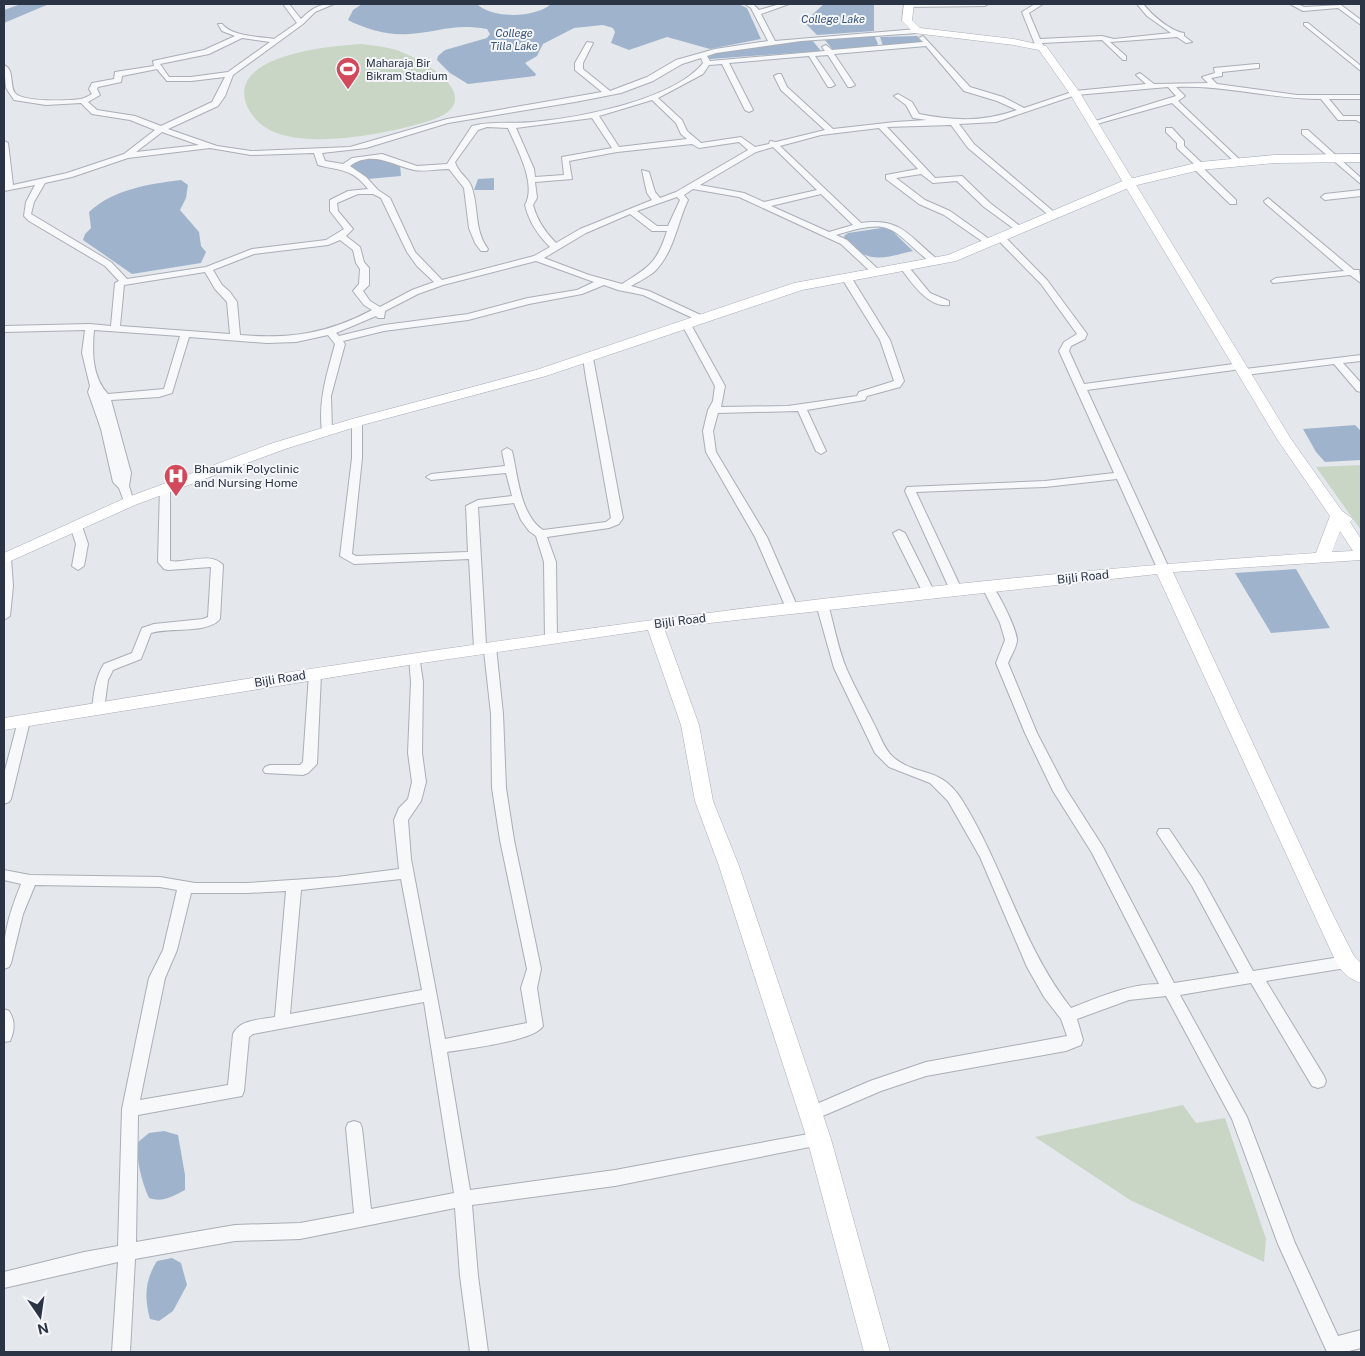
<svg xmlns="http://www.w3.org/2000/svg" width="1365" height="1356" font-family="'Public Sans',sans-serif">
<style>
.green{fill:#c9d6c5}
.water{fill:#9fb4cc}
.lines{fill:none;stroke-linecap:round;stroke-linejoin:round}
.street-casing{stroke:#a9aeb7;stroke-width:2}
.secondary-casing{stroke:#a9aeb7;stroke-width:1}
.primary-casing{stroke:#a3abb8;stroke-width:1}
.street{fill:#f7f8fa;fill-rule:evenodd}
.secondary{fill:#fff;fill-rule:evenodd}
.primary{fill:#fff;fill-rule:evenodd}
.labels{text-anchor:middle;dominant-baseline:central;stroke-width:4;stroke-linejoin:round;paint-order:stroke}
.far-water-label{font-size:11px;font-style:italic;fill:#34527a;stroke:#f4f6f9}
.far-poi-label{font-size:11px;fill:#2b3445;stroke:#f4f6f9;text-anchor:start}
.poi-label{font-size:12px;fill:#2b3445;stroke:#f4f6f9;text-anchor:start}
.street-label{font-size:12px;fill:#2b3445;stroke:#f4f6f9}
</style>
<rect width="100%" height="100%" fill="#e4e7ec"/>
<path class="green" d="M362 44C377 46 392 47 406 54 438 68 487 104 426 122 388 133 327 145 287 136 269 132 255 123 247 106 226 55 329 46 362 44Z
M1361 465V530L1316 467Z
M1183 1105 1196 1123 1225 1118 1266 1239 1264 1262 1130 1200 1035 1137Z"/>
<path class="water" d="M21 4H49L4 23V10Z
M362 4H477C492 19 536 18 551 4H738L747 8 761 39 710 49 667 37 629 50 611 43 615 32 613 28 603 25 574 28 543 44 537 56 525 63 536 74 535 76 468 84 450 73 437 60 438 56 445 50 487 38 490 34 487 29C452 23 440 32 409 34 390 36 365 29 348 20L353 10Z
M824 4H874V31L817 35 804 22Z
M874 35 878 44 874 47 833 50 824 39Z
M917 36 922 43 883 46 880 37Z
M812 40 821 51 710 59 705 57 722 52Z
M368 158 387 159 400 165 401 176 367 179 344 165V162Z
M494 178V190H474L478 179Z
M181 180 188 185 186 198 180 210 199 232 201 246 206 252 201 263 132 274 83 240 85 234 91 228 89 212C114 189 149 184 181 180Z
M888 227 913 251C891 256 872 264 854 248 849 244 845 242 844 236L848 233Z
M1355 425 1361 431V460L1325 462 1316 452 1303 429Z
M1296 569 1330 628 1271 633 1235 573Z
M164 1131 178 1135 185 1175V1190C173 1196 163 1203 149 1198 141 1181 137 1161 137 1143L149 1133Z
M172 1258 181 1263 187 1285 173 1311 159 1321 150 1319C144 1297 145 1280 157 1261Z"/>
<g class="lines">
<defs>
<path id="street" d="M283 4H289L301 19C311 9 320 3 334 4L315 12 303 24 233 75 225 96 218 106 168 129 217 146 251 151 350 147 447 119 602 92 575 70V63L587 42 593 43 583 63V69L610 91 647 77 676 60 715 49 768 41 751 8 745 4H753L759 10 780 4H789L761 14 775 41 917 29 920 31 917 33 801 41 716 53 707 56 710 61 825 51 822 47 826 45 832 50 923 42 919 38 923 36 970 87 1003 97 1024 108 1075 91 1146 84 1136 75 1140 73 1154 84 1208 83 1202 77 1215 73 1214 68 1256 64H1259V68L1222 72V76L1211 78 1217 84 1297 95H1361V99H1329L1343 116H1361V123L1356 120H1338L1321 99C1272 99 1225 85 1176 87L1185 96 1178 101 1240 160 1241 162 1237 164 1172 103 1093 125 1089 123 1176 96 1168 87 1076 95 996 122 959 124 974 144 1054 212 1055 214 1051 217 968 148 951 125 887 127 935 178 962 176 990 203 1024 229 1017 231 984 207 957 181 933 183 921 174 896 178 925 200 950 211 992 241 993 243 989 246 944 215 919 204 886 179V175L918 169 879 128 821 135 780 146 861 223C901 217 909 236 937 259V263H931C889 228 894 217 836 235L847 240 880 271 872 273 841 244 739 197 693 189 684 195 688 200C677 223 674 253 654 272 648 277 638 282 631 286L649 291 705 317V321H699L643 295 618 290 604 285 582 294 529 304 468 320 384 331 343 341 345 344 331 396 332 431 327 434 322 431C318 400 327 374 335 344L328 335 296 342 267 343 189 337 172 393 159 397 111 400 131 473 129 486 134 502 129 505 125 504 119 488 113 482 101 429 88 392 90 386 82 353 85 330 4 332V326L90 324 111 326 115 283 119 281 105 266 29 221 24 216 26 202 35 185 4 191V141L8 143 13 185 67 173 124 154 155 130 130 120 92 114 81 103 46 105 14 100 6 88 4 65C15 70 9 84 15 93 22 102 69 101 81 99 85 98 88 96 92 94L89 89 92 83 114 79 115 72 154 66 153 61 204 50 235 36 222 31 218 24H222C233 37 258 36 274 39L297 23ZM242 38 270 42 228 72 191 77H169L160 64 209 54ZM926 46 964 91 997 101 1017 110C983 122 954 121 919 114L912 102 898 94 894 96 906 105 913 118 927 120 895 122 833 129 787 87 781 74H778L774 76 781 90 825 130 776 142 770 141 769 144 755 147 741 137 701 143 687 131 682 120 658 98 703 74 709 65 722 64 745 110 749 112 753 110 729 63 809 56 828 87H831L835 85 815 56 828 55 848 87H851L855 85 834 54ZM701 58 703 63C674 100 578 118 533 122 512 124 492 121 472 126L447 164 417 166 382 154 352 158 343 164 325 161 322 153 366 148 448 123 575 102 621 93 653 81 682 64ZM157 69 167 81H191L225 77 212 102 161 126 135 116 97 110 88 102 100 95 97 89 98 87 121 82 122 76ZM652 100 676 123 681 134 687 139 619 147 599 116ZM592 118 612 148 562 157 564 175 535 177 534 169 516 128ZM487 127 508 128C517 149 537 184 525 205 529 222 538 235 550 247L534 256 442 280 415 252 390 198 378 190 366 177 350 166C372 150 392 165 414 170 424 172 438 169 449 169L464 188 469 228 475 243 481 251H487L488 249C474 230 479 210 472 188 469 178 458 173 455 162L478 130ZM162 132 199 145 136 152ZM739 142 748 150 676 192 660 198 655 192 649 172 642 170 647 193 652 200 580 229 556 243C545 232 537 220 533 205L537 198 535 182 572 179 569 161 617 152 692 144 699 148ZM773 147 817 190 764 202 744 193 700 185 756 152ZM210 148 251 155 314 153 318 165C340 171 352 168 368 189L348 191 330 200V211L344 229 326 240 252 249 206 267 127 279 111 262 31 214 34 202 45 183 72 177 128 158ZM358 194H373L381 198 407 252 417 266 434 282 412 290 380 307 370 301 363 291 369 285V268L364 262 360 247 346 236 353 229 338 211 337 203ZM821 194 853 225 829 232 771 206ZM677 197 680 200 668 226H657L637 211ZM630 214 652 231H667C657 263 649 267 622 284L589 275 544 258 586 233ZM340 240 353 250 356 263 360 269 359 284 353 291 364 305 372 310C327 334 290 339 240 335L237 302 230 292 222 285 213 270 254 254 328 245ZM536 261 594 282 577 290 528 298 468 314 384 325 339 336 336 333 376 316 378 318H384L385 311 418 294 443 285ZM205 272 215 289 227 302 230 334 120 326 124 285ZM94 330 180 336 164 389 108 394C92 377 92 352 94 330Z
M909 4H988L985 6 907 7 906 6Z
M1035 4H1043L1029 13 1040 39 1102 36 1114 39 1171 33 1147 16 1137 4H1143C1152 15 1170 31 1184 33V36L1192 42 1186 43 1177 37 1110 42 1126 56V60H1123L1102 40 1042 43 1044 47 1040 49 1036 47 1022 12Z
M1290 4H1298L1304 7 1341 5 1361 20V25L1338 8 1303 11Z
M1304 23H1308L1361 66V71L1304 25Z
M1166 128H1172L1184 141V146L1203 164V168L1236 200V204H1230L1193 168 1194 164 1177 148V143L1166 132Z
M1302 130H1308L1361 178V184L1302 134Z
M1361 190V196L1325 200 1321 197 1325 194Z
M1268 198 1354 270H1359L1361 283 1350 275 1273 283 1271 281 1276 278 1344 271 1265 203 1264 201Z
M998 236H1004L1047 280 1087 334 1085 339 1071 346 1069 351 1084 384 1241 363 1246 366 1241 369 1087 390 1169 568 1167 571 1163 572 1157 568 1117 479 1045 487 916 492 962 590 956 594 950 590 905 491 907 487 1045 481 1114 473 1059 351 1064 342 1077 334 1041 284 998 240Z
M904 264 907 265 930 293 949 301V305C928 308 911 282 900 267Z
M846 274 851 277 890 340 904 381 900 387 867 396 865 400 807 410 826 451 821 454 816 451 798 411 718 413 713 431 716 452 767 537 798 608 792 612 786 608 755 537 706 452 703 431 708 410 713 401 715 386 681 323 683 321H689L725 386 721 407 788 406 857 396 859 392 894 381 880 340 841 277Z
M588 355 593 358 623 518 619 524 609 528 547 537 556 562 557 640 555 643H547L545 640 544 562 536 536 529 531 521 520 514 503 478 507 486 644H494L496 647 503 714 506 788 514 840 541 969 537 988 543 1026C535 1041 466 1049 447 1052L470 1190 615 1170 819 1132 825 1134 827 1139 825 1144 615 1186 472 1205 478 1276 488 1352H470L460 1276 455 1208 300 1239 235 1241 135 1259 130 1352H112L118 1262 4 1288V1272L84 1252 118 1246 122 1109 149 978 163 950 177 890 160 887 35 885 23 914 11 963 9 967 4 969C2 936 9 914 21 884L4 880V870L30 875 160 877 195 883H247L337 877 399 869 394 820 399 808 408 799 412 782 408 753 411 682 409 658 411 655H419L423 682 422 753 426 782 421 801 408 820 411 859 445 1039 527 1023 521 988 527 969 500 840 492 788 491 714 484 651H476L474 648 469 559 354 564 340 556 352 458V422L357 419 362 422V458L352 554 356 556 468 552 466 506 478 500 512 496 506 473 431 480 426 477 431 474 505 466 502 451 507 448 512 451C518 476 520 515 543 530L606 522 611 518 586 378 583 358ZM401 879 422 990 290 1014 301 890ZM286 891 275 1017C260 1020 240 1019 233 1034L228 1085 140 1100 165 978 177 950 191 893H247ZM424 1002 454 1193 371 1209 362 1128 360 1123 354 1121 348 1123 346 1128 354 1213 300 1223 235 1225 136 1242 138 1115 242 1096 244 1091 249 1037 253 1034Z
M1361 355V361L1343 363 1361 383V392L1357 391 1334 364 1245 375 1240 372 1245 369Z
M165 484 170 487V561C186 564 210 551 223 565L220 619C208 634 169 627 151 633L141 659 113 670 108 680 104 709 103 712H93L92 709C94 693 95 678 104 664L132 653 142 628 154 624 203 619 208 617 211 567 168 570 164 569 158 562 160 487Z
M76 523 82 526 88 544 84 566 78 570 72 566 76 544 70 526Z
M899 530 905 533 935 593 933 596H925L923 593 893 533Z
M5 554 11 558 13 586 10 616 4 620Z
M988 583C996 585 1018 632 1017 641 1016 648 1011 656 1008 663L1037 733 1066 789 1103 847 1174 983 1239 973 1192 886 1157 833 1159 829H1169L1202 878 1253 971 1346 956 1351 958 1353 962 1351 966 1346 968 1266 981 1324 1076 1326 1081 1324 1086 1318 1088 1312 1086 1251 983 1180 995 1247 1117 1295 1243 1338 1336 1361 1330V1348L1345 1352H1327L1278 1244 1232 1119 1166 996 1129 1000 1077 1019 1083 1040 1081 1045 1066 1051 926 1076 881 1091 811 1121 805 1119 803 1114 805 1109 870 1081 926 1062 1067 1036 1061 1019 1044 997 1027 967 980 857 948 801 930 783 889 767 875 753 834 668 816 604 818 601 822 600 828 604C834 625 838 649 847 670 855 688 865 706 874 724 880 735 884 749 893 757 918 778 940 765 962 800 1004 867 1022 946 1071 1008 1100 997 1128 984 1159 984L1092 853 1053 791 1025 733 996 663 1005 640 1000 623 982 587Z
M315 670 321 674 317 764 308 773 303 775 265 773 263 770 265 767 270 765H300L303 762 309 674Z
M24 717 30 721 11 799 9 802 4 804V774L18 721Z
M4 1009 9 1011C15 1020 15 1030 10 1041L4 1042Z"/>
<path id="secondary" d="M904 4H914L912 20 920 28 1014 39 1046 46 1080 93 1291 439 1342 511 1353 519 1350 522 1361 539V560L1173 572 1333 915 1354 956 1361 963V983C1351 980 1341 972 1336 962L1157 574 664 628 699 725 713 801 739 866 831 1139 890 1352H864L807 1139 719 866 695 801 681 725 648 630 415 664 4 730V718C439 646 876 582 1316 553L1330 516 1277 439 1070 94 1039 50 1014 45 914 33 902 21ZM1340 531 1353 551 1332 552Z"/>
<path id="primary" d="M1361 154V162L1274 163 1200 170 1133 186 956 261 802 290 546 376 362 425 285 449 135 505 4 564V553L123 499 273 443 352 419 536 370 794 283 948 255 1125 180 1200 162 1274 155Z"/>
</defs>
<use href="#street" class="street-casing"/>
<use href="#secondary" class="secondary-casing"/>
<use href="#primary" class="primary-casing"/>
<use href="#street" class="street"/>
<use href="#secondary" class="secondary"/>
<use href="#primary" class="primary"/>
</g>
<defs>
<symbol id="stadium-pin" viewBox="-11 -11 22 30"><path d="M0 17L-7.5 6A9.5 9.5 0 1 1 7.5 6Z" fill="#d1495b" stroke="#f4f6f9"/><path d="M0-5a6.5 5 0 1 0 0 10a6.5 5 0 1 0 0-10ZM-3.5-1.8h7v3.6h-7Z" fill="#fff"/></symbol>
<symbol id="hospital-pin" viewBox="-11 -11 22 30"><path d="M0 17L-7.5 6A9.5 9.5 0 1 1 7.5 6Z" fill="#d1495b" stroke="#f4f6f9"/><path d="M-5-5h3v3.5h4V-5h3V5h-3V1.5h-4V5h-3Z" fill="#fff"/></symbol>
</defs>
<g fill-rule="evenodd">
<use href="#stadium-pin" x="334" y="55" width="28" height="38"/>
<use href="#hospital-pin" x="162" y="462" width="28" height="38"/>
</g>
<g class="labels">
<g class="far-water-label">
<text x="833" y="19">College Lake</text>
<text x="514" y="33">College<tspan x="514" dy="13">Tilla Lake</tspan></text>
</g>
<g class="far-poi-label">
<text x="366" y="63">Maharaja Bir<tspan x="366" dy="13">Bikram Stadium</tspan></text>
</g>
<g class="poi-label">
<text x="194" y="469">Bhaumik Polyclinic<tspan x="194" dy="14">and Nursing Home</tspan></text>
</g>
<g class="street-label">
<text transform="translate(1083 577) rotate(-6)">Bijli Road</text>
<text transform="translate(680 621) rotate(-7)">Bijli Road</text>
<text transform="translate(280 679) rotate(-9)">Bijli Road</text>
</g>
</g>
<rect width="1365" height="1356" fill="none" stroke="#2b3445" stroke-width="10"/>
<g transform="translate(40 1316) rotate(167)" stroke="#f4f6f9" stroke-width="4" paint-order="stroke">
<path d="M0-4L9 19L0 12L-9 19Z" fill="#2b3445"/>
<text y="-8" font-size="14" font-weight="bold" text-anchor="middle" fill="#2b3445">N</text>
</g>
</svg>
